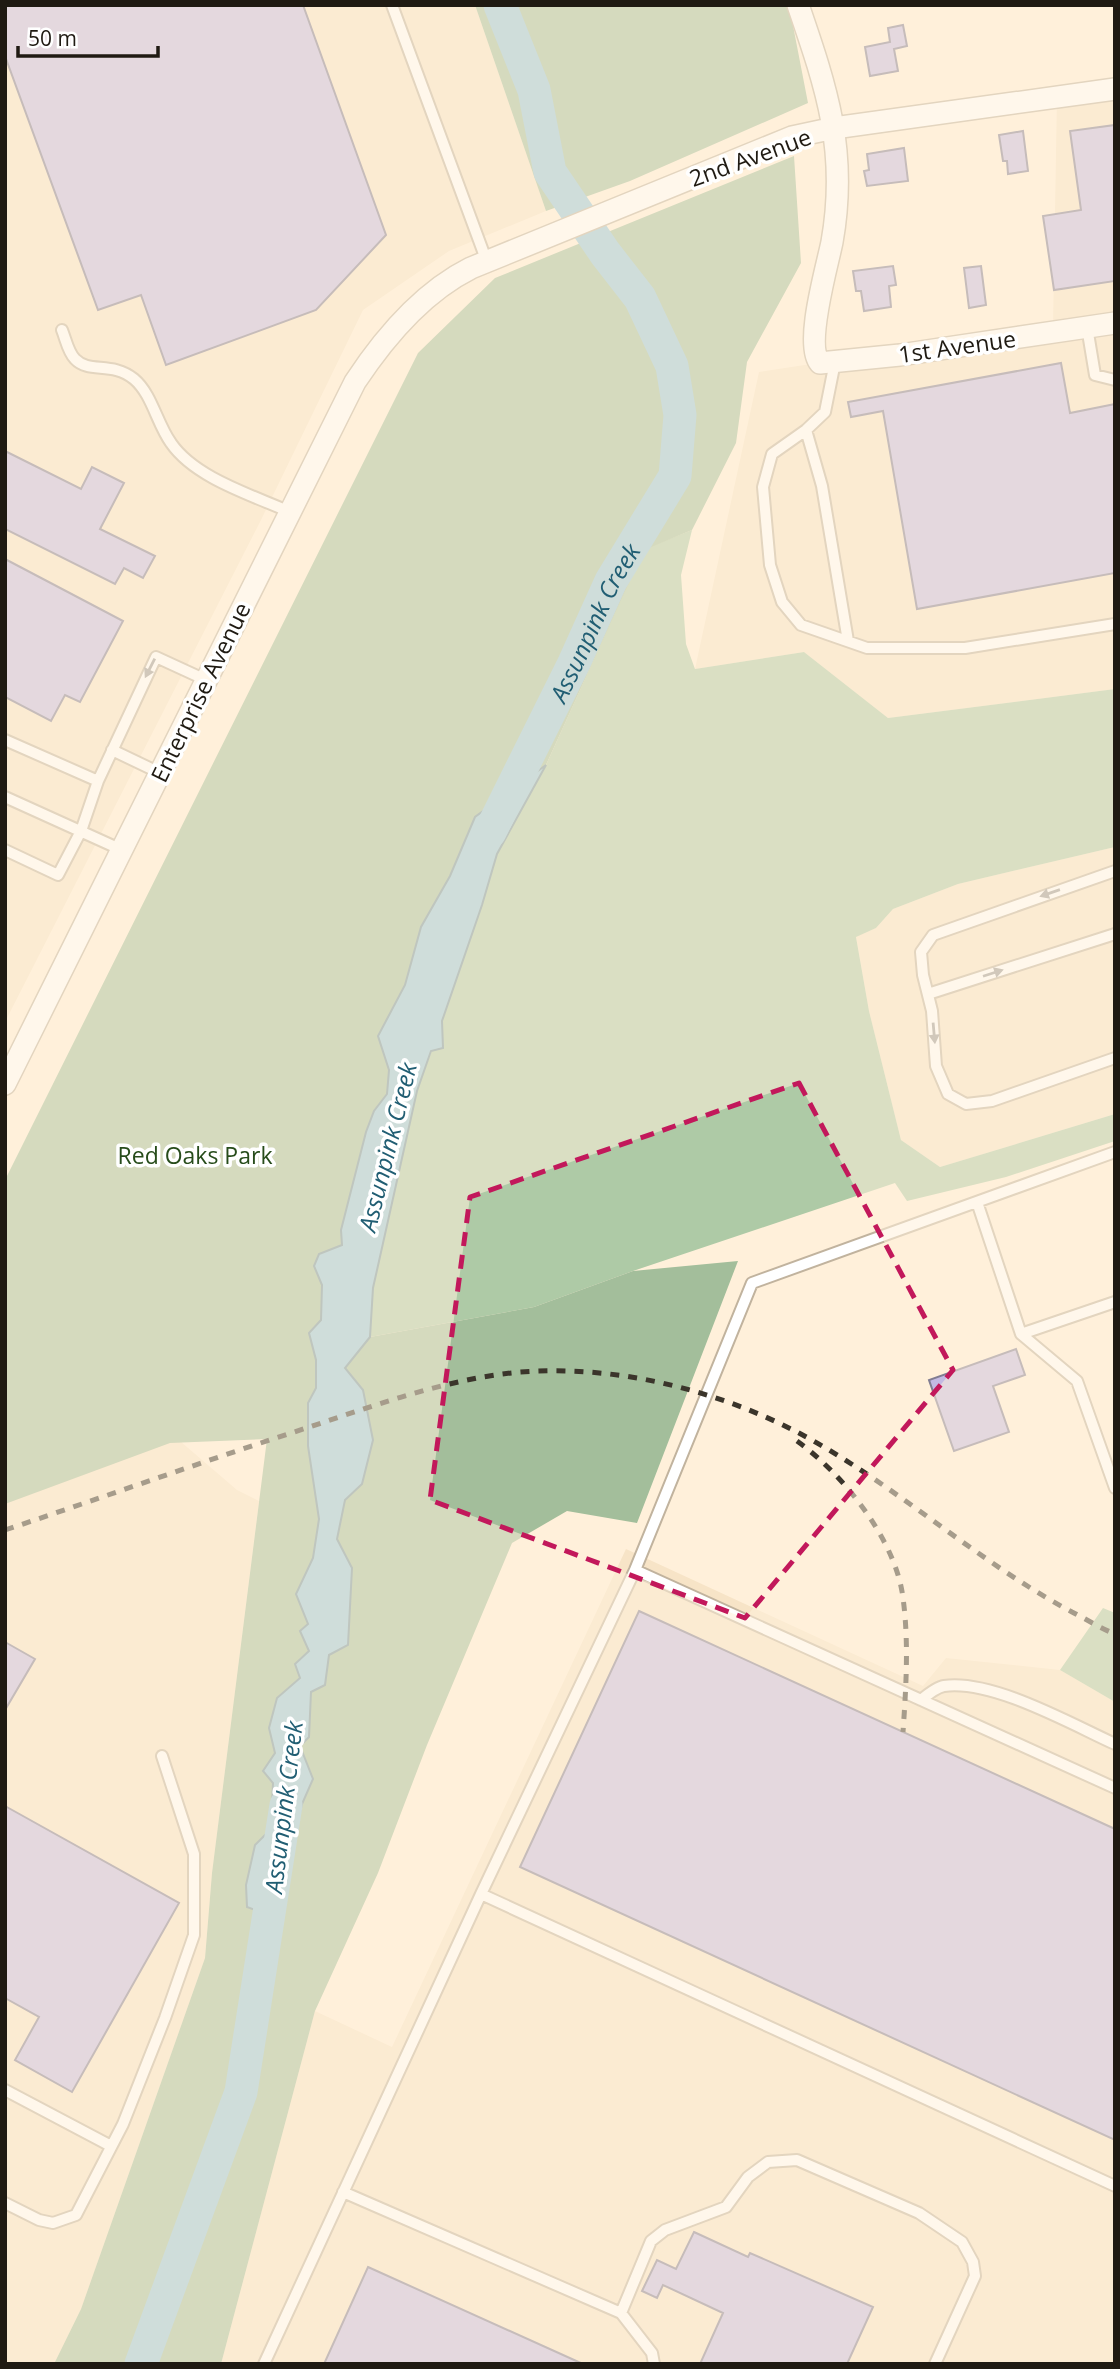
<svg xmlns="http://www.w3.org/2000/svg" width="1120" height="2369" font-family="'Open Sans',sans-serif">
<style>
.built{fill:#f7e4c7}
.green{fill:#aecaa6}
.forest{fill:#a3be9b}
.water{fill:#95c6d9;stroke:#72929d;stroke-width:2}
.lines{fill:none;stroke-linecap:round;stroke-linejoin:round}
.river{stroke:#95c6d9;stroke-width:33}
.building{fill:#c3bae3;stroke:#817d92;stroke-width:2}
.lane-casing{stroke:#c1b39e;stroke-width:14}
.street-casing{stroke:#c1b39e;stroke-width:24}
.lane{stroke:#fff;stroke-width:10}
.street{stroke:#fff;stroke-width:21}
.rail{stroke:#3b352b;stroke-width:5;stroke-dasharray:9 9;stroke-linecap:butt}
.oneway{fill:#9a9894}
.marked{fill:none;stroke:#c2185b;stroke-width:5;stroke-dasharray:14 9;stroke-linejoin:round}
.labels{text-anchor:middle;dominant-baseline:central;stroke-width:7;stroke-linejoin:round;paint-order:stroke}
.street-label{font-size:23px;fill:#1f1a12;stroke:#fff}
.park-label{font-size:23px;fill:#274c1b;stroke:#fff}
.water-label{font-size:24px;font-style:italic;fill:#215e73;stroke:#fff}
</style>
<rect width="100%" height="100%" fill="#fff0da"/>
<path class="built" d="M5 5H475L546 211 449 251 363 310 261 520 5 1022Z
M1115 87V689L888 718 804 652 695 669 759 372 1053 327 1057 96Z
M1115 847V1114L940 1167 901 1140 869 1011 856 936 876 928 893 909 958 884Z
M5 1355 166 1429 237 1490 259 1501 212 1873 205 1958 81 2309 54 2364H5Z
M626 1549 923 1686 946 1658 1060 1670 1115 1702V2364H221L315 2011 392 2047Z"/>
<path class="green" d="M692 530 681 575 686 644 695 669 804 652 888 718 1115 689V847L958 884 893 909 876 928 856 937 869 1011 901 1140 940 1167 1115 1114V1141L1006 1177 907 1201 895 1183 633 1271 534 1307 370 1337 373 1288 417 1091 432 1050 443 1047 442 1021 482 905 496 854 546 765 644 549Z
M1103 1608 1115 1613V1702L1060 1670Z"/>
<path class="forest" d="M475 5H789L808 103 630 181 546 211Z
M794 156 801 263 747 362 736 443 692 530 644 550 546 765 475 817 450 876 421 927 405 985 378 1036 389 1070 387 1094 374 1111 341 1230 342 1246 319 1254 314 1266 322 1285 321 1320 309 1333 316 1360V1388L308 1404V1446L319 1519 313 1558 296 1594 309 1625V1651L300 1678 277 1698 269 1728 275 1753 271 1829 247 1907 261 1912 270 1859 295 1834 302 1804 313 1780 300 1746 309 1737 311 1692 325 1685 329 1655 352 1569 337 1540 345 1499 362 1484 363 1390 344 1368 370 1337 534 1307 633 1271 738 1261 637 1523 567 1511 512 1543 427 1745 378 1873 315 2011 221 2364H54L81 2309 205 1958 212 1873 267 1439 170 1443 5 1504V1180L418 353 495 278Z"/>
<path class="water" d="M546 765 497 854 482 905 442 1021 443 1048 431 1051 417 1091 373 1288 370 1337 345 1368 363 1390 373 1440 362 1484 345 1500 337 1539 352 1568 348 1645 329 1655 325 1685 311 1692 309 1737 300 1746 313 1779 302 1804 295 1834 270 1859 261 1912 247 1907 246 1885 255 1845 271 1829 273 1783 263 1771 275 1753 269 1728 277 1698 300 1678 295 1664 309 1651 300 1631 308 1624 296 1594 313 1558 319 1519 308 1446V1403L316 1388V1360L309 1333 321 1320 322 1285 314 1266 319 1254 342 1245 341 1230 366 1132 374 1111 387 1094 389 1070 378 1036 405 985 421 927 450 876 475 817Z"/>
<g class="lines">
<g class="river">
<path id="s1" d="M490 832 574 663 611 581 675 476 680 415 672 366 640 298 605 253 550 172 534 90 500 5"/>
<path d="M141 2364 241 2092 286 1805"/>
</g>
</g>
<path class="building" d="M5 5H303L386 235 316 310 166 365 141 295 98 310 5 56Z
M903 25 907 46 894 49 898 71 870 76 865 47 890 42 888 28Z
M1115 125V281L1054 290 1043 216 1081 210 1070 131Z
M1023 131 1028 171 1008 174 1007 161H1003L999 135Z
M904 148 908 181 867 186 864 171 869 170 867 154Z
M893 266 896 285 889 286 891 307 864 311 861 291H856L853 271Z
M981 266 986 305 969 308 964 268Z
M1061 363 1070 413 1115 404V573L917 609 883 411 851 417 848 402Z
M5 451 81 489 92 467 124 483 100 529 155 556 143 578 124 568 115 584 5 529Z
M5 559 123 621 80 702 65 695 51 721 5 697Z
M1016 1349 1025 1375 993 1386 1009 1432 954 1451 929 1380Z
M639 1611 1115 1829V2140L520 1867Z
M5 1642 35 1659 5 1710Z
M5 1806 179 1903 72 2092 15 2060 39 2017 5 1998Z
M694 2232 748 2257 750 2253 873 2307 847 2364H700L723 2313 663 2285 657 2298 642 2291 657 2260 676 2269Z
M368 2267 583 2364H324Z"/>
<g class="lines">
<defs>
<path id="lane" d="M392 5 487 262
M1087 327 1095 375 1115 380
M62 330C66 340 68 352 75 359 89 374 112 361 134 379 152 394 157 424 171 443 195 478 252 495 290 512
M835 362 825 412 806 430 772 454 763 487 770 565 782 602 801 625 867 648H965L1115 624
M806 430 822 486 848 641
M5 740 98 781 81 831 58 875 5 850
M112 750 160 773
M98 781 156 657 206 680
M5 797 122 850
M1115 871 933 935 921 952 923 975 932 1011 936 1066 948 1094 966 1104 992 1101 1115 1058
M928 994 1115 934
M977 1202 1021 1334 1077 1381 1115 1488
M1021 1334 1115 1302
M635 1570 1115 1788
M921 1700C927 1695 937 1687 944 1686 992 1679 1071 1724 1115 1744
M481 1894 1115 2186
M5 2090 111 2146
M343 2192 621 2313 652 2353 654 2364
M5 2203 39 2220 53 2223 76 2215 123 2124 165 2018 194 1935V1854L162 1756
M621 2313 651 2241 665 2230 726 2207 748 2177 768 2162 797 2160 919 2213 962 2242 973 2262 975 2276 935 2364
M264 2364 481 1894 635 1570 752 1283 1115 1152"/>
<path id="street" d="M798 5C827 89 848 152 832 242 827 267 804 345 820 363L900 355 1115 323
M5 1084 355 382C384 338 423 292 471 268L792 137 834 128 1115 89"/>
</defs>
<use href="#lane" class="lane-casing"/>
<use href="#street" class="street-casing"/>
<use href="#lane" class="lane"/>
<use href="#street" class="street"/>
<path class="rail" d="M797 1441C843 1474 896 1540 903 1598 909 1642 906 1688 903 1732
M5 1530C101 1498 196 1464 291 1433 359 1411 424 1386 495 1375 597 1360 709 1386 799 1433 895 1484 976 1561 1072 1612 1086 1619 1100 1628 1115 1634"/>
</g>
<defs><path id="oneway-solid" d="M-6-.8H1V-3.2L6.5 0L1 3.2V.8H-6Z" transform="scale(1.75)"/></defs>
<g class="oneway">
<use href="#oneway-solid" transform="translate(150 668) rotate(117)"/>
<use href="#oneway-solid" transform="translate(1050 893) rotate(161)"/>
<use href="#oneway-solid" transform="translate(993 973) rotate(-18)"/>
<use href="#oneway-solid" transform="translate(934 1033) rotate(85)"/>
</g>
<path d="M0 0H1120V2369H0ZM799 1083 953 1370 745 1618 430 1500 470 1197Z" fill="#fff0da" fill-opacity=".55" fill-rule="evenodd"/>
<path class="marked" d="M799 1083 953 1370 745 1618 430 1500 470 1197Z"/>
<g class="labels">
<g class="street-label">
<text transform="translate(750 157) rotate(-20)">2nd Avenue</text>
<text transform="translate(957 346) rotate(-8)">1st Avenue</text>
<text transform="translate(200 692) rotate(-64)">Enterprise Avenue</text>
</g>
<g class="park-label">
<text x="195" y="1155">Red Oaks Park</text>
</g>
<g class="water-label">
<text stroke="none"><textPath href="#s1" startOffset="234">Assunpink Creek</textPath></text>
<text transform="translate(387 1147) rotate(-76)">Assunpink Creek</text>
<text transform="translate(283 1807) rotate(-83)">Assunpink Creek</text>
</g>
</g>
<rect width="1120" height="2369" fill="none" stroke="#1f1a12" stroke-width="14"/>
<path d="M18 46v10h140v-10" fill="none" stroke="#1f1a12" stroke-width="3.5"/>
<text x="28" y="46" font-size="21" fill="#1f1a12" stroke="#ffffff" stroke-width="5" paint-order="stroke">50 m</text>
</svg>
